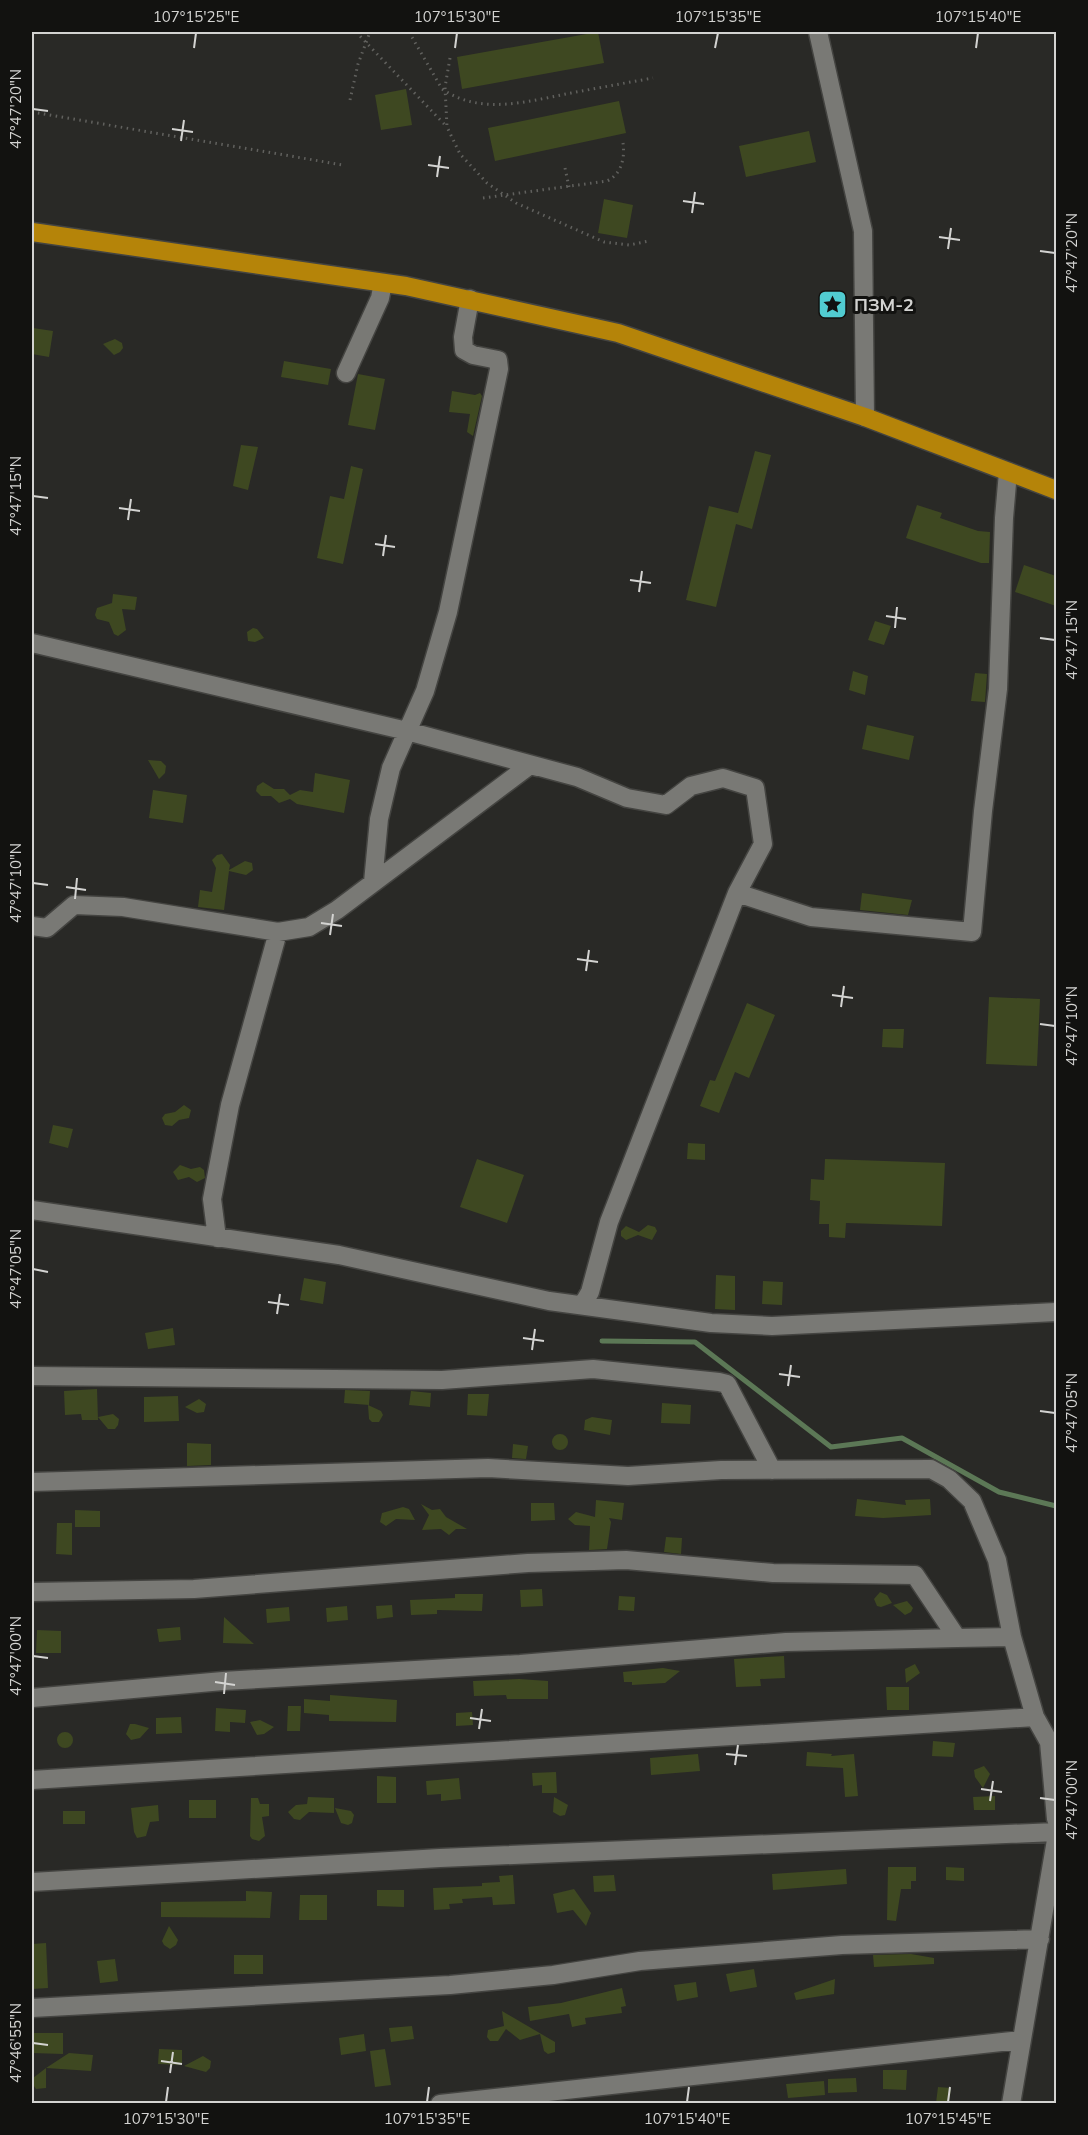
<svg xmlns="http://www.w3.org/2000/svg" width="1088" height="2135" font-family="Mulish,sans-serif">
<style>
.lines{fill:none;stroke-linecap:round;stroke-linejoin:round}
.stream{stroke:#5c7856;stroke-width:5}
.building{fill:#3e4821}
.minor-casing{stroke:#444441;stroke-width:21}
.highway-casing{stroke:#444441;stroke-width:21}
.path{stroke:#61615e;stroke-width:3;stroke-dasharray:1.5 4.5;stroke-linecap:butt}
.minor{stroke:#797975;stroke-width:18}
.highway{stroke:#b58409;stroke-width:18}
.ticks{fill:none;stroke:#d3d3d1;stroke-width:2}
.labels{text-anchor:middle;dominant-baseline:central;stroke-width:6;stroke-linejoin:round;paint-order:stroke}
.poi-label{font-size:18px;font-weight:bold;fill:#d3d3d1;stroke:#121210;text-anchor:start}
.neatline{fill:none;stroke:#d3d3d1;stroke-width:2}
.ticks-label{font-size:15px;text-anchor:middle;fill:#d3d3d1}
</style>
<rect width="100%" height="100%" fill="#292926"/>
<g class="lines">
<path class="stream" d="M602 1341 695 1342 831 1447 902 1438 999 1492 1056 1506"/>
</g>
<path class="building" d="M598 32 604 63 462 89 457 57Z
M406 89 412 125 381 130 375 95Z
M619 101 626 133 495 161 488 128Z
M809 131 816 162 746 177 739 146Z
M604 199 633 205 627 238 598 233Z
M33 328 53 331 49 357 32 354Z
M115 339 122 343 123 348 120 352 114 355 103 344Z
M284 361 331 369 328 385 281 377Z
M358 374 385 379 375 430 348 425Z
M452 391 475 395 480 393 482 396 473 436 467 432 470 414 449 412Z
M241 445 258 447 248 490 233 486Z
M755 451 771 455 752 529 736 524 716 607 686 600 709 506 738 513Z
M351 466 363 469 343 564 317 558 330 496 344 499Z
M917 505 942 513 940 518 978 531 990 532 989 563H981L906 538Z
M1024 565 1056 576V606L1015 592Z
M113 594 137 597 135 610 122 609 126 630 118 636 114 634 109 622 97 619 95 615 97 608 112 603Z
M875 621 891 626 884 645 868 640Z
M253 628 257 629 264 638 255 642 248 641 247 632Z
M853 671 868 676 865 695 849 690Z
M975 673 987 674 985 702 971 701Z
M867 725 914 736 909 760 862 749Z
M148 760 161 761 166 766 165 773 159 779Z
M315 773 350 780 344 813 297 804 290 799 279 803 271 796H261L256 791 257 786 263 782 274 789H284L290 795 300 790 313 792Z
M153 790 187 795 183 823 149 818Z
M222 854 230 865 229 870 245 861 252 863 253 870 246 875 229 871 224 910 198 907 200 890 212 892 216 868 212 860 217 855Z
M862 893 912 900 908 915 860 910Z
M989 997 1040 999 1037 1066 986 1064Z
M747 1003 775 1015 749 1078 735 1072 719 1113 700 1106 710 1080 715 1081Z
M883 1029H904L903 1048 882 1047Z
M184 1105 191 1110 189 1118 179 1120 172 1126 165 1125 162 1118 165 1114 175 1112Z
M53 1125 73 1129 68 1148 49 1143Z
M688 1143 705 1144V1160L687 1159Z
M477 1159 524 1175 507 1223 460 1207Z
M825 1159 945 1163 942 1226 846 1223 845 1238 829 1237V1224H819L820 1201 810 1200 811 1179 824 1180Z
M180 1165 191 1169 200 1167 204 1170 205 1178 197 1182 189 1177 178 1180 173 1172Z
M648 1225 655 1227 657 1231 652 1240 638 1235 626 1240 621 1236V1231L626 1226 639 1232Z
M716 1275 735 1276V1310L715 1309Z
M304 1278 326 1282 323 1304 300 1300Z
M763 1281 783 1282 782 1305 762 1304Z
M173 1328 175 1345 148 1349 145 1333Z
M97 1389 98 1420H82L81 1414 65 1415 64 1391Z
M345 1390 370 1391 369 1405 344 1403Z
M411 1391 431 1393 430 1407 409 1405Z
M468 1394H489L487 1416 467 1415Z
M178 1396 179 1421 144 1422V1397Z
M199 1399 206 1404 204 1412 197 1413 185 1407Z
M662 1403 691 1405 690 1424 661 1423Z
M368 1405 381 1411 383 1415 379 1422H372L369 1419Z
M113 1414 119 1419 118 1425 115 1429H108L98 1417Z
M592 1417 612 1420 610 1435 584 1430 585 1420Z
M552 1442a8 8 0 1 1 16 0a8 8 0 1 1-16 0Z
M187 1443 211 1444V1465L187 1466Z
M513 1444 528 1446 526 1459 512 1458Z
M857 1499 906 1505 905 1500 930 1499 931 1515 883 1518 855 1516Z
M596 1500 624 1503 622 1520 609 1518 611 1522 607 1549 589 1550 590 1526 575 1525 568 1519 576 1512 595 1517Z
M531 1503H554L555 1520 531 1521Z
M421 1504 432 1510 440 1509 446 1517 467 1529H456L449 1535 441 1529 422 1530 429 1515Z
M403 1507 409 1509 415 1520 396 1519 386 1526 380 1522 382 1513Z
M75 1510 100 1511V1527H75Z
M57 1523H72V1555L56 1554Z
M666 1537 682 1538 681 1554 664 1552Z
M542 1589 543 1606 521 1607 520 1590Z
M880 1592 887 1595 892 1603 881 1607 877 1606 874 1599Z
M455 1594H483L482 1611 437 1610V1614L411 1615 410 1600 455 1598Z
M619 1596 635 1597 634 1611 618 1610Z
M907 1601 913 1608 911 1612 905 1615 893 1605Z
M392 1605 393 1617 377 1619 376 1606Z
M347 1606 348 1620 327 1622 326 1608Z
M289 1607 290 1621 267 1623 266 1609Z
M224 1617 254 1644 223 1643Z
M180 1627 181 1640 159 1642 157 1629Z
M37 1630 61 1631V1653H36Z
M784 1656 785 1678 760 1679 761 1686 736 1687 734 1659Z
M915 1664 920 1673 906 1683 905 1669Z
M663 1668 680 1671 665 1683 632 1685V1682H624L623 1672Z
M519 1679 548 1681V1699H507L506 1695 474 1696 473 1681Z
M886 1687H909V1710H887Z
M330 1695 397 1700 396 1722 329 1721V1715L304 1713V1699L330 1701Z
M288 1706H301L300 1731H287Z
M216 1708 246 1710 245 1723 230 1722V1732L215 1731Z
M472 1712 473 1725 456 1726V1713Z
M181 1717 182 1733 156 1734V1718Z
M260 1720 274 1727 264 1734 257 1735 250 1722Z
M130 1724H135L149 1728 140 1738 131 1740 126 1734Z
M57 1740a8 8 0 1 1 16 0a8 8 0 1 1-16 0Z
M933 1741 955 1743 953 1757 932 1756Z
M807 1752 832 1754 831 1756 854 1754 858 1796 845 1797 843 1768 806 1766Z
M698 1754 700 1771 651 1775 650 1758Z
M984 1766 990 1774 983 1788 975 1777 974 1770Z
M556 1772 557 1793H542V1785L533 1786 532 1773Z
M377 1776 396 1777V1803H377Z
M459 1778 461 1799 441 1801V1794L427 1795 426 1781Z
M995 1796V1810H974L973 1797Z
M308 1797 334 1798V1813L309 1812 300 1820 294 1819 288 1812 296 1805 307 1804Z
M554 1797 568 1805 565 1815 560 1816 553 1812Z
M251 1798H258L260 1804H269V1816L262 1817 265 1836 259 1841 252 1839 250 1836Z
M189 1800H216V1818H189Z
M158 1805 159 1821 150 1822 146 1836 137 1838 134 1832 131 1808Z
M335 1808 351 1811 354 1815 352 1823 348 1825 341 1823Z
M63 1811H85V1824H63Z
M888 1867H916V1881H911V1889H901L896 1921 887 1920Z
M946 1867 964 1868V1881L946 1880Z
M846 1869 847 1884 773 1890 772 1874Z
M513 1875 515 1904 493 1905 492 1897 462 1899 463 1903 449 1904 450 1909 434 1910 433 1888 482 1886V1883L500 1882 499 1876Z
M614 1875 616 1891 594 1892 593 1876Z
M574 1889 591 1913 586 1926 573 1910 557 1913 553 1894Z
M377 1890H404V1907L377 1906Z
M246 1891 272 1892 270 1918 161 1917V1902L246 1901Z
M300 1895H327V1920H299Z
M169 1926 178 1940 176 1945 170 1949 164 1945 162 1941Z
M46 1943 48 1988 32 1989V1944Z
M911 1954 934 1958V1964L874 1967 873 1955Z
M234 1955H263V1974H234Z
M115 1959 118 1981 100 1983 97 1961Z
M754 1969 757 1987 730 1992 726 1974Z
M835 1979 834 1994 796 2000 794 1993Z
M696 1982 698 1997 677 2001 674 1985Z
M622 1988 626 2006 621 2007 622 2013 585 2018 586 2024 572 2027 569 2014 530 2021 528 2007 561 2003Z
M502 2011 555 2042V2052L548 2054 544 2051 540 2034 520 2040 506 2029 498 2041H490L487 2037 488 2030 504 2026Z
M412 2026 414 2039 391 2042 389 2028Z
M32 2033H63V2054L32 2053Z
M364 2034 366 2051 341 2055 339 2038Z
M159 2049 182 2050V2065L158 2064Z
M385 2049 391 2085 375 2087 370 2051Z
M69 2053 93 2055 91 2071 46 2068Z
M203 2056 211 2061 210 2068 206 2072 184 2066Z
M46 2068V2088L36 2089 32 2083 33 2078Z
M883 2070H907L906 2090 883 2089Z
M856 2078 857 2092 828 2093V2079Z
M824 2081 825 2095 788 2098 786 2084Z
M938 2087 951 2088 949 2103H936Z"/>
<g class="lines">
<defs>
<path id="minor" d="M818 32 863 231 865 417
M346 373 380 298 383 283
M32 643 407 731 577 777 627 798 666 805 691 786 723 778 755 788 763 844 737 893 609 1222 590 1292 583 1304
M373 882 379 819 391 768 425 691 448 612 499 369 498 360 473 355 464 350 463 337 470 299
M737 893 811 917 972 932 983 811 998 689 1004 518 1008 472
M32 926 47 928 74 905 123 907 278 932 309 927 337 910 530 765 538 767
M32 1210 339 1255 549 1301 711 1323 772 1326 1056 1312
M217 1238 212 1199 230 1105 278 932
M32 1376 442 1380 593 1369 719 1382 727 1384 772 1470
M32 1482 488 1468 628 1476 721 1470 931 1469 949 1479 972 1501 997 1560 1012 1637
M32 1592 194 1589 528 1563 626 1560 773 1573 915 1575 957 1638 1012 1637 1035 1717 1049 1742 1056 1819
M32 1698 223 1681 520 1664 786 1642 957 1638
M32 1780 1035 1717
M32 1882 440 1858 1056 1832
M32 2008 450 1985 553 1975 640 1961 842 1945 1040 1939
M440 2104 1020 2040
M1011 2104 1056 1840"/>
<path id="highway" d="M32 232 406 286 618 333 865 417 1056 490"/>
</defs>
<use href="#minor" class="minor-casing"/>
<use href="#highway" class="highway-casing"/>
<path class="path" d="M356 32 447 127
M409 32 442 89C481 116 529 101 571 93 598 88 625 83 653 78
M450 58 445 87 447 127 460 154 487 183 516 203 604 242 629 245 649 241
M350 100 358 64 370 32
M32 112 343 165
M565 168 569 187
M483 198 607 181C622 174 625 157 623 143"/>
<use href="#minor" class="minor"/>
<use href="#highway" class="highway"/>
</g>
<path class="ticks" d="M194 48 196 33M455 48 457 33M715 48 718 33M976 48 978 33M33 109 48 111M172 129 193 132M181 141 184 120M428 165 449 168M437 177 440 156M683 201 704 204M692 213 695 192M939 237 960 240M948 249 951 228M1040 251 1055 253M33 496 48 498M119 508 140 511M128 520 131 499M375 544 395 547M383 556 386 535M630 580 651 583M639 592 642 571M886 616 906 619M895 628 897 607M1040 638 1055 640M33 883 48 885M66 887 86 890M75 899 77 878M321 923 342 926M330 935 333 914M577 959 598 962M586 971 589 950M832 995 853 998M841 1007 844 986M1040 1024 1055 1026M33 1269 48 1272M268 1302 289 1305M277 1314 280 1294M523 1338 544 1341M532 1350 535 1329M779 1374 800 1377M788 1386 791 1365M1040 1411 1055 1413M33 1656 48 1658M215 1682 235 1685M224 1694 226 1673M470 1718 491 1721M479 1729 482 1709M726 1754 747 1756M735 1765 738 1745M981 1789 1002 1792M1040 1798 1055 1800M990 1801 993 1781M33 2043 48 2045M161 2061 182 2064M170 2073 173 2052M166 2102 168 2087M427 2102 429 2087M687 2102 689 2087M948 2102 950 2087"/>
<defs>
<symbol id="sight-square" viewBox="-11 -11 22 22"><rect x="-9" y="-9" width="18" height="18" rx="4" fill="#51ccd1" stroke="#121210"/><path d="M0-6L1.8-2.2L6-1.7L2.9 1.2L3.7 5.4L0 3.3L-3.7 5.4L-2.9 1.2L-6-1.7L-1.8-2.2Z" fill="#111"/></symbol>
</defs>
<g fill-rule="evenodd">
<use href="#sight-square" x="816" y="288" width="33" height="33"/>
</g>
<g class="labels">
<g class="poi-label">
<text x="854" y="304">ПЗМ-2</text>
</g>
</g>
<rect width="1088" height="2135" fill="none" stroke="#121210" stroke-width="66"/>
<rect x="33" y="33" width="1022" height="2069" class="neatline"/>
<g class="ticks-label">
<text x="196" y="22">107°15'25"E</text>
<text x="457" y="22">107°15'30"E</text>
<text x="718" y="22">107°15'35"E</text>
<text x="978" y="22">107°15'40"E</text>
<text transform="translate(16 109) rotate(-90)" y="5">47°47'20"N</text>
<text transform="translate(1072 253) rotate(-90)" y="5">47°47'20"N</text>
<text transform="translate(16 496) rotate(-90)" y="5">47°47'15"N</text>
<text transform="translate(1072 640) rotate(-90)" y="5">47°47'15"N</text>
<text transform="translate(16 883) rotate(-90)" y="5">47°47'10"N</text>
<text transform="translate(1072 1026) rotate(-90)" y="5">47°47'10"N</text>
<text transform="translate(16 1269) rotate(-90)" y="5">47°47'05"N</text>
<text transform="translate(1072 1413) rotate(-90)" y="5">47°47'05"N</text>
<text transform="translate(16 1656) rotate(-90)" y="5">47°47'00"N</text>
<text transform="translate(1072 1800) rotate(-90)" y="5">47°47'00"N</text>
<text transform="translate(16 2043) rotate(-90)" y="5">47°46'55"N</text>
<text x="166" y="2124">107°15'30"E</text>
<text x="427" y="2124">107°15'35"E</text>
<text x="687" y="2124">107°15'40"E</text>
<text x="948" y="2124">107°15'45"E</text>
</g>
</svg>
